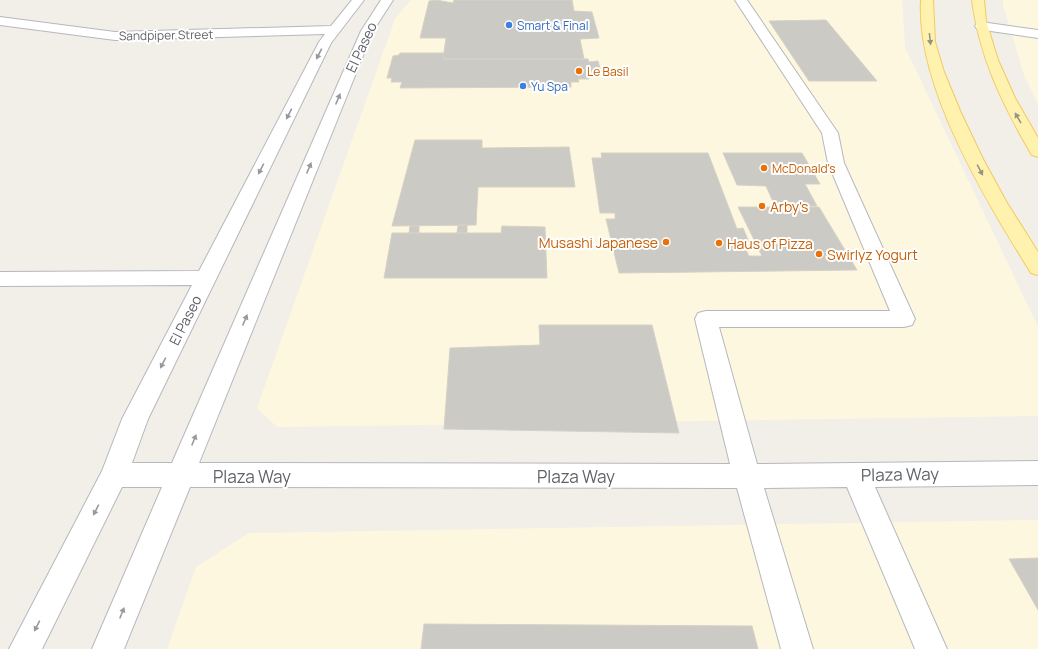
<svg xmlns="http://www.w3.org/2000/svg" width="1038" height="649" font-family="Manrope,sans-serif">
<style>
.commercial{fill:#fef7e0}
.building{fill:#cccac5;stroke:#d6d1c6}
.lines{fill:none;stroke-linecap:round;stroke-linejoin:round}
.minor-casing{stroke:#b5b8bc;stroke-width:2}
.major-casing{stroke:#f2c960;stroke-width:2}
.minor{fill:#fff;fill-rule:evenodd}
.major{fill:#fff2af;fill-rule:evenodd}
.oneway{fill:#979581}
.oneway2{fill:#979a9d}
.shop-dot{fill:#3f7fe0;stroke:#fff;stroke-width:1.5}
.food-dot{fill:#e8710a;stroke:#fff;stroke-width:1.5}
.labels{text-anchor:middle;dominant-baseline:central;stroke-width:4;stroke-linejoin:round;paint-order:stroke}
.far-shop-label{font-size:12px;fill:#366cbe;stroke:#fff;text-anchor:start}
.far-street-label{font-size:12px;fill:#5f6368;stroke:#fff}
.far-food-label{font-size:12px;fill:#c56008;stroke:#fff;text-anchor:start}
.street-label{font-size:14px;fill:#5f6368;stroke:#fff}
.food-label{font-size:14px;fill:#c56008;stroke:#fff;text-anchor:start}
.near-street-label{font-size:17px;fill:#5f6368;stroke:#fff}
</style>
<rect width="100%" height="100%" fill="#f1efe8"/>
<path class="commercial" d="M411 0H902L905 47 1038 327V416L277 427 257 408 395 19Z
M1003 0H1038V104L1024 75 1003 5Z
M1038 520V649H167L196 567 249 533Z"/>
<path class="building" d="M436 0 453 3 454 0H572L574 11 592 12 599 38 580 39 584 59H443L446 38H420L429 1Z
M826 20 877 81H809L769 21Z
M400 53H444L443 59H588L589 62 598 61 601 72 591 71V74H588L589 79H578L579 82H571V87L400 88 402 82H391L392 78H387L393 56 399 55Z
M415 140H482V148L569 147 575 187H478L476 225 392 226Z
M601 153H708L737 229 743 228 749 242H742L749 256H762L738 207H819L857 270 619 273 606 219H615V213H600L592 158H602Z
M723 153H802L820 184H805L817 206H775L766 186 737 185Z
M458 225H467V233H457Z
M410 226H419V233H409Z
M502 226 545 227 547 278H384L392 233H501Z
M539 325H652L679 433 444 429 450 348 540 345Z
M1038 558V610L1009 559Z
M424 624 752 626 758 649H421Z"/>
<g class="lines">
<defs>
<path id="minor" d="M352 0H364L331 43 148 419 132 463H172L361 31 381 0H393L373 31 199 463 730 464 695 319 698 313 706 311H890L828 163 822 133 735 0H747L838 133 844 163 915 319 912 325 904 327H719L757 464 1038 461V485L875 487 947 649H915L847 487 764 488 813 649H781L737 488 190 487 124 649H92L162 487H122L42 649H9L102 471 122 419 192 285 0 286V272L199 271 319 42 325 34 115 40 0 25V17L115 32 331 26Z
M981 22 1038 30V38L977 29 975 26 977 23Z"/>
<path id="major" d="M921 0H933L935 42 944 72 961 113 983 159 1007 203 1038 252V275L1031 273C986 200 916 87 921 0Z
M972 0H984L986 21 998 60 1015 98 1038 138V157L1032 155 1030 152C1002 103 979 56 972 0Z"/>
</defs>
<use href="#minor" class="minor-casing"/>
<use href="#major" class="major-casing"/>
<use href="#minor" class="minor"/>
<use href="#major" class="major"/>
</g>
<defs><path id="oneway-solid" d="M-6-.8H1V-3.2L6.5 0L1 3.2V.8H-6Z"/></defs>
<g class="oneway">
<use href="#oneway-solid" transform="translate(930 39) rotate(84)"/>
<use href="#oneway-solid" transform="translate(1018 118) rotate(-120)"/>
<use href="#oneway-solid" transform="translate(980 170) rotate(62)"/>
</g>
<g class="oneway2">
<use href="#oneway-solid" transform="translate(319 54) rotate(117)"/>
<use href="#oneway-solid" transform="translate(338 99) rotate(-67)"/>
<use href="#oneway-solid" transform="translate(289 114) rotate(117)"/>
<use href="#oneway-solid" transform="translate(309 168) rotate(-67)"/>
<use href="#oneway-solid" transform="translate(261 169) rotate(117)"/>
<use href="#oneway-solid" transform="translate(245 320) rotate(-67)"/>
<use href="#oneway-solid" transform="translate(163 363) rotate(117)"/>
<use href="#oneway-solid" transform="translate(194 440) rotate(-68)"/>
<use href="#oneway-solid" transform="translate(96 510) rotate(117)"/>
<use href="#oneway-solid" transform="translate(122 613) rotate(-68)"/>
<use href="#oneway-solid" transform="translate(37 626) rotate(117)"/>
</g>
<g class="shop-dot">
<circle cx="509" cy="25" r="4"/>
<circle cx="523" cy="86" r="4"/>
</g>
<g class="food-dot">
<circle cx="579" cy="71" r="4"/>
<circle cx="764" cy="168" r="4"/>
<circle cx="762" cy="206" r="4"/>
<circle cx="666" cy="242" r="4"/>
<circle cx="719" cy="243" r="4"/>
<circle cx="819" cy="254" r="4"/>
</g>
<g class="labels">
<g class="far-shop-label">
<text x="517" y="25">Smart &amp; Final</text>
<text x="531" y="86">Yu Spa</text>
</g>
<g class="far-street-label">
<text transform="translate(166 35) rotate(-1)">Sandpiper Street</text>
</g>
<g class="far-food-label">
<text x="587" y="71">Le Basil</text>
<text x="772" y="168">McDonald's</text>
</g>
<g class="street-label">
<text transform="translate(361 47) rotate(-65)">El Paseo</text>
<text transform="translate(185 320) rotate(-63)">El Paseo</text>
</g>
<g class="food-label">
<text x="770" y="206">Arby's</text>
<text x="658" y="242" text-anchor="end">Musashi Japanese</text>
<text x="727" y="243">Haus of Pizza</text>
<text x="827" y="254">Swirlyz Yogurt</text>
</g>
<g class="near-street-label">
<text transform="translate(900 474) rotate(-1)">Plaza Way</text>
<text x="252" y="476">Plaza Way</text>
<text x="576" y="476">Plaza Way</text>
</g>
</g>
</svg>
